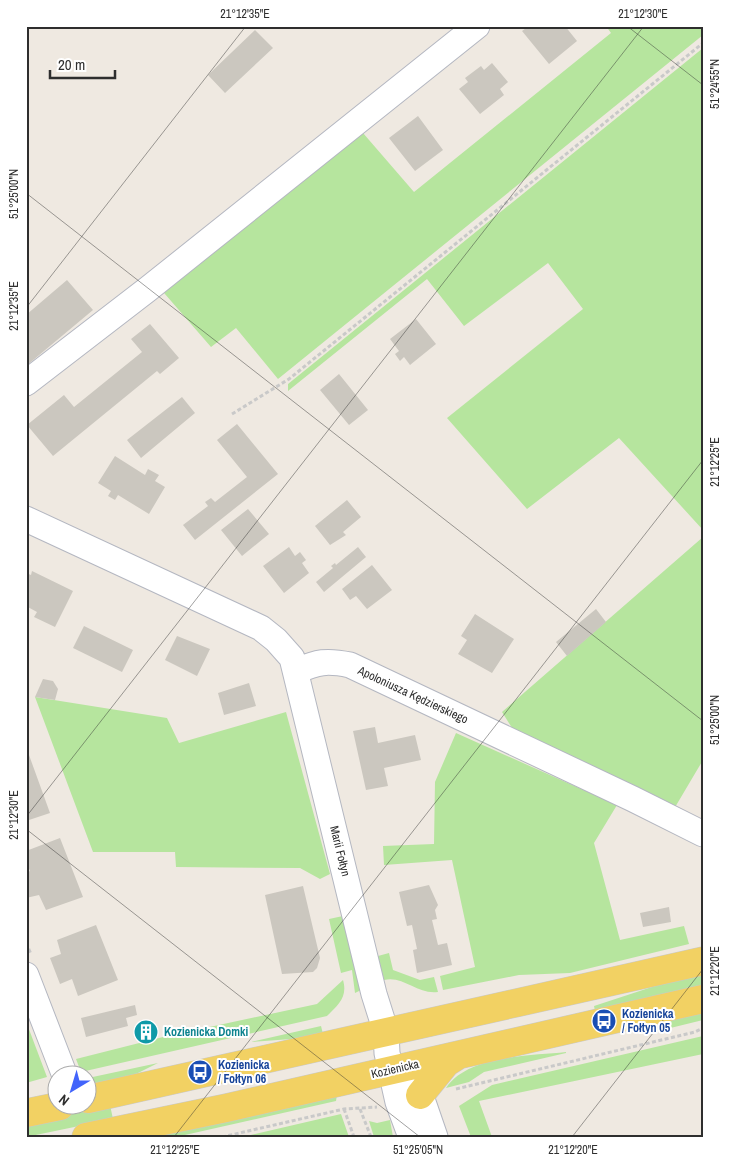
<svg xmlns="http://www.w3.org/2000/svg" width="729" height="1163" font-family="'Archivo Narrow',sans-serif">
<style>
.green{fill:#b6e59e}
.building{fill:#cbc7bf}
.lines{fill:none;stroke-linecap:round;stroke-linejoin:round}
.minor-casing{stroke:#b4b7c1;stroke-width:27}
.major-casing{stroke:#c9c9c9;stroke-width:29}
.path{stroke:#c9c9c9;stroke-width:3;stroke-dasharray:4 2.5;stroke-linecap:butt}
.minor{stroke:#fff;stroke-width:25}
.major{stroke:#f2d163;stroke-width:28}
.ticks{fill:none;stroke:#2e2e2e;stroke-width:1;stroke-opacity:0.45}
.labels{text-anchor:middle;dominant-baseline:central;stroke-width:4;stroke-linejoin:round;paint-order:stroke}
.street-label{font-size:12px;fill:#2e2e2e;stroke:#fff}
.transit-label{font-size:12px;font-weight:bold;fill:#164399;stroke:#fff;text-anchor:start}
.culture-label{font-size:12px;font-weight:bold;fill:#0d838f;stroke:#fff;text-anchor:start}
.neatline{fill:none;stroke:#2e2e2e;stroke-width:2}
.ticks-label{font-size:12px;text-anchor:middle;fill:#2e2e2e}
</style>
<rect width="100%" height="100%" fill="#efe9e1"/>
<path class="green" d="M606 26H703V35L278 379 236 328 211 347 158 286 363 133 414 192 611 33Z
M703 48V530L619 438 527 509 447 418 583 309 548 263 464 326 427 279 288 391V384Z
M703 537V760L674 809 514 731 502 712Z
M35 697 167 718 179 743 286 712 330 874 320 879 300 868 176 867 175 852H93Z
M456 733 617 805 594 843 620 940 684 926 689 944 570 973 519 975 443 990 440 976 475 967 452 860 384 865 383 846 434 844 435 782Z
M343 916 361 990 355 993 352 970 341 973 329 919Z
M389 953 393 970 420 980 434 977 438 992C418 995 403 975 384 980L378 956Z
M703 973V985L595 1011 594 1006 658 985Z
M343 980C348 997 338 1005 327 1016L81 1072 76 1059 163 1037 317 1004Z
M703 1012V1020L650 1033 649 1032 677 1018Z
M27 1024 47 1077 26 1083V1025Z
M321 1026 323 1034 305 1038 251 1042Z
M703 1036V1054L479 1101 492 1137H471L459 1106 492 1085Z
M566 1052V1053L484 1072 469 1082 446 1088C468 1055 529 1056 566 1052Z
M158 1063 128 1078 88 1085V1078Z
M337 1095 336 1101 176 1137H147Z
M110 1105 113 1119 26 1137V1125Z
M341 1114 349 1137H242Z
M390 1120 393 1137H374L369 1121 377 1123Z"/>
<path class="building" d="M529 26H565L577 41 549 64 522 31Z
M255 30 273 48 225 93 208 75Z
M492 63 508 82 500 89 504 95 480 114 459 89 468 82 465 78 481 66 484 70Z
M418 116 443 150 415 171 389 138Z
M67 280 93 310 26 366V315Z
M416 319 436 344 410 365 404 357 400 361 395 354 399 351 390 339Z
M150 324 179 358 160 374 157 371 53 456 27 425 64 395 74 407 142 352 131 339Z
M339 374 368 410 349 425 320 390Z
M182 397 195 413 141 458 127 440Z
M237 424 278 474 195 540 183 525 208 506 205 502 211 498 215 502 247 477 217 440Z
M115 456 145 475 148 469 159 475 155 481 165 487 149 514 118 495 115 500 108 496 111 491 98 483Z
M347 500 361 517 343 532 346 535 330 545 315 526Z
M248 509 269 534 242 556 221 530Z
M289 547 295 556 300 552 306 560 302 563 309 573 284 593 263 566Z
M358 547 366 557 324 592 316 582 333 568 331 566 335 563 336 565Z
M372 565 392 590 367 609 356 596 350 600 342 589Z
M32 571 73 591 55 627 34 617 37 612 26 606V573L31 575Z
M596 609 606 622 567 656 556 642Z
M475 614 514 639 492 673 458 654 467 640 461 636Z
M84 626 133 650 122 672 73 648Z
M177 636 210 649 197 676 165 660Z
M43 679 53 681 58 689 55 700 35 697Z
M249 683 256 706 224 715 218 693Z
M375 727 378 743 415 735 421 760 384 768 388 786 366 790 353 731Z
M29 755 50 813 26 821V756Z
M60 838 83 897 46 910 39 895 26 898V873L30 871 26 862V851Z
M429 885 438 905 435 910 437 919 432 920 438 945 447 943 452 965 417 973 413 950 417 949 412 925 407 926 399 892Z
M303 886 320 958 317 968 313 972 282 974 265 895Z
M669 907 671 922 643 927 640 913Z
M96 925 118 980 78 996 72 979 60 984 50 958 61 954 57 940Z
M135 1005 137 1015 126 1018 128 1026 86 1037 81 1018Z
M148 1024 153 1038 144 1041 139 1026Z"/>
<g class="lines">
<defs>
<path id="minor" d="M26 383 148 289 477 26
M26 519 261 628 276 640 292 658 374 994 386 1032 387 1053 398 1102 411 1137
M296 671C318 662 326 660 350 665L633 799 703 834
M26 975 65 1076
M414 1076 435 1137"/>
<path id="major" d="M420 1095 446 1063 457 1056
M88 1099 703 961
M26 1113 60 1106
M86 1137 226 1108 703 999"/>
</defs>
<use href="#minor" class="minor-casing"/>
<use href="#major" class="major-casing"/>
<path class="path" d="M232 414 289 379 703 43
M26 943 31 954
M456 1089 695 1032 703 1028
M344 1109 354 1137
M360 1109 371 1137
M222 1137 344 1109 377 1107"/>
<use href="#minor" class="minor"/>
<use href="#major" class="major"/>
</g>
<path class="ticks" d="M627 26 703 85M26 193 703 721M26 308 246 26M26 817 644 26M26 829 420 1137M174 1137 703 460M572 1137 703 969"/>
<defs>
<symbol id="bus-disc" viewBox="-11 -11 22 22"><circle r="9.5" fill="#1a4fb4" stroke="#fff"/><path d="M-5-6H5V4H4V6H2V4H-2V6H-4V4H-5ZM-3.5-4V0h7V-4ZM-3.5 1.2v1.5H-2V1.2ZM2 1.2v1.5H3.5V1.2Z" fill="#fff"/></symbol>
<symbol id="building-disc" viewBox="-11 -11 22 22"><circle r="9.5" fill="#0f9aa8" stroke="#fff"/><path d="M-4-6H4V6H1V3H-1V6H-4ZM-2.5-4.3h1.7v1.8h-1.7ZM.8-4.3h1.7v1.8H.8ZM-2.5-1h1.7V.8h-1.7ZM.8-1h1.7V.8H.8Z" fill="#fff"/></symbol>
</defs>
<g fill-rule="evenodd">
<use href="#bus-disc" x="590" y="1007" width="28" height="28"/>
<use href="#building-disc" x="132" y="1018" width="28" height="28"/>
<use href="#bus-disc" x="186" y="1058" width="28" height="28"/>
</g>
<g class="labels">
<g class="street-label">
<text transform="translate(413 695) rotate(25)">Apoloniusza Kędzierskiego</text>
<text transform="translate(340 851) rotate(76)">Marii Fołtyn</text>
<text transform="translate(395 1069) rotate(-13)">Kozienicka</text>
</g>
<g class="transit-label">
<text x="622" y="1014">Kozienicka<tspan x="622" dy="14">/ Fołtyn 05</tspan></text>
<text x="218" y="1065">Kozienicka<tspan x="218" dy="14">/ Fołtyn 06</tspan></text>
</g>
<g class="culture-label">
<text x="164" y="1032">Kozienicka Domki</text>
</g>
</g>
<rect width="729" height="1163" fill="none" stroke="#ffffff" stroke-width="55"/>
<g transform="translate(72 1090) rotate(218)"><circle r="24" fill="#ffffff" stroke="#ababab"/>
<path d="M0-4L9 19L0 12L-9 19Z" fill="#4264fb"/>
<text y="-8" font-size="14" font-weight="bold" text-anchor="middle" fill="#2e2e2e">N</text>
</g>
<path d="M50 70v8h65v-8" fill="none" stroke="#2e2e2e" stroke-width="2.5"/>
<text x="58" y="70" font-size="15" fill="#2e2e2e" stroke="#ffffff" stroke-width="4" paint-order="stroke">20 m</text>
<rect x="28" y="28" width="674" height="1108" class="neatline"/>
<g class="ticks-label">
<text x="245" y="18">21°12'35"E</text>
<text x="643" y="18">21°12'30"E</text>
<text transform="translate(715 84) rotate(-90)" y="4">51°24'55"N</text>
<text transform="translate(14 194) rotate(-90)" y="4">51°25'00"N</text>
<text transform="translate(14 306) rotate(-90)" y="4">21°12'35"E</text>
<text transform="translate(715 462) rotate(-90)" y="4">21°12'25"E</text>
<text transform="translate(715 720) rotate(-90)" y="4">51°25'00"N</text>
<text transform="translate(14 815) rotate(-90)" y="4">21°12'30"E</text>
<text transform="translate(715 971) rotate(-90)" y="4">21°12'20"E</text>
<text x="175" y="1154">21°12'25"E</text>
<text x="418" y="1154">51°25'05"N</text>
<text x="573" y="1154">21°12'20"E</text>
</g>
</svg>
